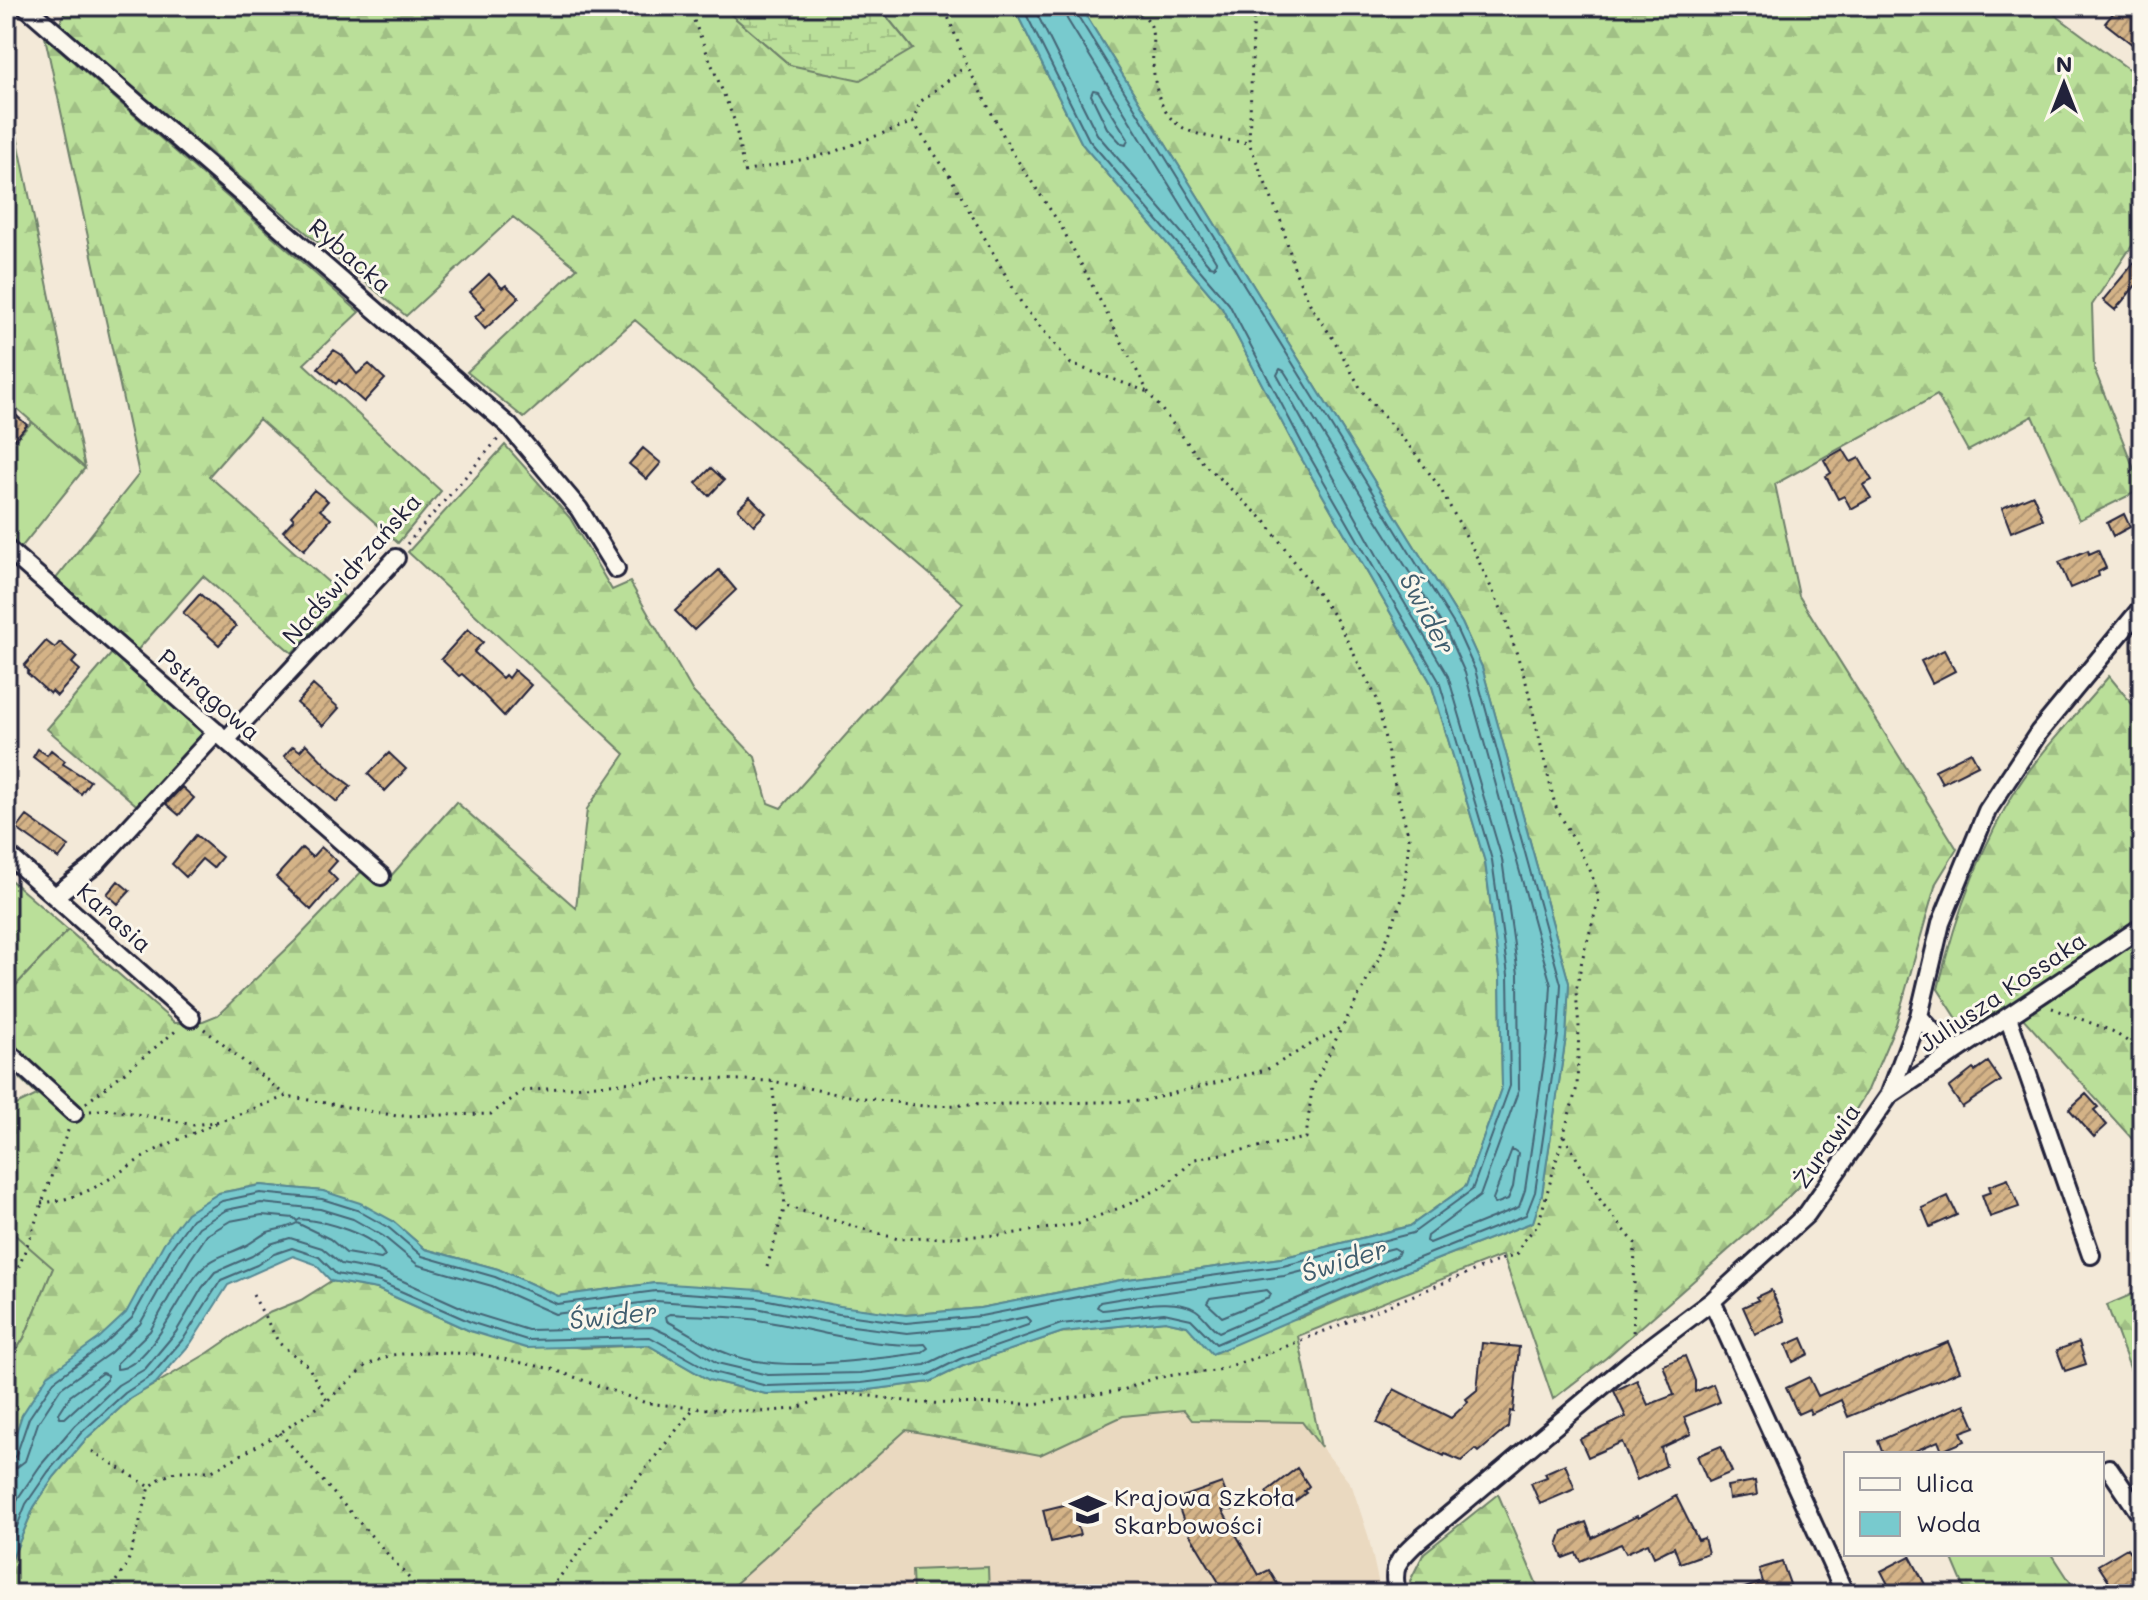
<svg xmlns="http://www.w3.org/2000/svg" width="2148" height="1600" font-family="Mali,sans-serif">
<style>
.built{fill:#ead9c0}
.grass{fill:#badf99;stroke:#6e806a;stroke-width:2}
.forest{fill:url(#forest-firs);stroke:#6e806a;stroke-width:2}
.wetland{fill:url(#wetland-marsh);stroke:#6e806a;stroke-width:2}
.water{fill:#78cace;stroke:#568793;stroke-width:2}
.lines{fill:none;stroke-linecap:round;stroke-linejoin:round}
.shore{stroke:#446576;stroke-width:2}
.building{fill:url(#building-hatch);stroke:#22223b;stroke-width:2}
.minor-casing{stroke:#22223b;stroke-width:22}
.path{stroke:#22223b;stroke-width:3;stroke-dasharray:2 6;stroke-linecap:butt}
.minor{stroke:#fbf7ec;stroke-width:16}
.labels{text-anchor:middle;dominant-baseline:central;stroke-width:6;stroke-linejoin:round;paint-order:stroke}
.street-label{font-size:24px;fill:#22223b;stroke:#fbf7ec}
.poi-label{font-size:24px;fill:#22223b;stroke:#fbf7ec;text-anchor:start}
.water-label{font-size:26px;font-style:italic;fill:#405d6e;stroke:#fbf7ec}
</style>
<defs>
<pattern id="forest-firs" width="22" height="20" patternUnits="userSpaceOnUse" patternTransform="scale(2)"><rect width="22" height="20" fill="#badf99"/><path d="M5 1l3.5 6h-7zM16 11l3.5 6h-7z" fill="#a0bf85"/></pattern>
<pattern id="wetland-marsh" width="20" height="14" patternUnits="userSpaceOnUse" patternTransform="scale(2)"><rect width="20" height="14" fill="#badf99"/><path d="M1 5h8M5 5V1M11 12h8M15 12V8" fill="none" stroke="#a0bf85"/></pattern>
<pattern id="building-hatch" width="6" height="6" patternUnits="userSpaceOnUse" patternTransform="scale(2)"><rect width="6" height="6" fill="#d4b387"/><path d="M-1 1l2-2M0 6l6-6M5 7l2-2" fill="none" stroke="#ac9170"/></pattern>
</defs>
<rect width="100%" height="100%" fill="#f3e9d8"/>
<filter id="ink" filterUnits="userSpaceOnUse"><feTurbulence type="fractalNoise" baseFrequency=".0125" numOctaves="2"/><feDisplacementMap in="SourceGraphic" scale="16" xChannelSelector="R" yChannelSelector="G"/><feConvolveMatrix kernelMatrix="1 2 1 2 8 2 1 2 1" color-interpolation-filters="sRGB"/></filter>
<g filter="url(#ink)">
<path class="built" d="M1184 1410 1193 1420 1302 1422 1352 1486 1368 1535 1381 1594H724L906 1430 1040 1455 1123 1416Z"/>
<path class="grass" d="M32 422 85 468 20 549 6 537V450Z
M6 876 68 930 6 996Z
M6 1227 54 1267 24 1338 6 1367Z
M988 1567 989 1594H913L912 1570Z"/>
<path class="forest" d="M67 6H721L790 65 913 49 878 6H1013L1082 144 1222 308 1296 449 1431 683 1485 862 1500 976 1502 1086 1466 1186 1410 1226 1281 1258 1121 1280 980 1308 906 1315 655 1283 558 1296 498 1269 425 1249 393 1221 323 1191 260 1185 219 1193 126 1313 22 1415 6 1463V1367L24 1338 53 1268 6 1227V1110L37 1095 6 1065V996L68 930 175 1023 203 1021 218 1015 295 941 364 869 383 885 456 802 576 908 587 809 625 754 408 552 505 445 570 518 612 590 630 582 693 692 755 757 768 803 781 808 963 603 635 320 524 418 467 372 577 268 513 217 406 316 59 26Z
M1080 6H2043L2142 79V231L2092 305 2094 368 2142 489 2079 520 2033 416 1968 451 1937 395 1775 484 1799 596 1957 849 1936 883 1896 1024 1868 1090 1824 1161 1784 1201 1606 1358 1553 1399 1503 1255 1298 1336 1321 1447 1302 1422 1192 1420 1184 1410 1123 1416 1040 1455 906 1430 724 1594H6V1573L34 1507 54 1477 86 1439 130 1399 208 1353 264 1315 301 1300 331 1281 377 1289 470 1331 582 1348 648 1345 709 1380 766 1394 861 1391 930 1382 963 1366 1063 1332 1165 1321 1187 1326 1300 1318 1392 1277 1533 1222 1542 1194 1566 1037 1569 983 1482 667 1462 623Z
M45 37 359 312 304 364 441 491 398 543 259 419 209 476 345 597 292 653 203 576 135 653 55 580 139 474Z
M6 82 85 468 6 399Z
M113 652 205 730 141 809 47 729Z
M2109 676 2142 716V917L1967 1034 1938 989C1955 917 1979 848 2019 785 2044 747 2080 711 2109 676Z
M2142 938V1150L2021 1016Z
M2142 1290V1401L2107 1305Z
M1498 1494 1541 1594H1413L1410 1581 1424 1553Z
M1950 1554H2052L2078 1594H1967Z"/>
<path class="wetland" d="M721 6H878L913 49 860 80 790 65Z"/>
<path class="water" d="M1013 6H1080L1462 623 1482 667 1569 983 1566 1037 1542 1194 1533 1222 1392 1277 1212 1354 1187 1326 1165 1321 1063 1332 963 1366 930 1382 861 1391 766 1394 709 1380 648 1345 526 1348 470 1331 377 1289 331 1281 315 1264 293 1256 228 1285 191 1343 156 1383 130 1399 86 1439 54 1477 34 1507 6 1573V1463L22 1415 48 1375 98 1339 126 1313 164 1243 187 1213 219 1193 261 1185 323 1191 360 1203 393 1221 425 1249 498 1269 558 1296 655 1283 759 1290 840 1306 906 1315 980 1308 1121 1280 1281 1258 1410 1226 1466 1186 1502 1086 1500 976 1485 862 1431 683 1296 449 1222 308 1082 144Z"/>
<g class="lines">
<path class="shore" d="M1033 6 1097 134 1210 266 1215 267 1216 261 1067 19 1064 6
M1093 90 1098 91 1128 139 1126 145 1122 144 1107 128 1091 95Z
M1280 369 1284 371 1446 631 1465 673 1551 985 1548 1035 1525 1190 1519 1207 1430 1243 1426 1241 1427 1236 1480 1196 1519 1089 1518 974 1502 859 1448 676 1388 575 1277 375Z
M1512 1149 1518 1153 1513 1187 1508 1199 1495 1204 1493 1199Z
M262 1215 294 1218 297 1221 300 1219C324 1221 374 1234 385 1256L381 1259 346 1253 330 1239 297 1223C289 1228 277 1229 268 1232 260 1236 254 1241 247 1245 224 1257 212 1255 195 1277 178 1300 148 1368 117 1369V1363L150 1331 190 1260 207 1235 230 1221Z
M1394 1248 1399 1251 1397 1256 1219 1332C1210 1327 1205 1316 1196 1310 1174 1296 1127 1308 1102 1310L1097 1307 1100 1302 1124 1298 1284 1276Z
M1267 1290 1271 1294 1269 1298 1222 1317 1207 1303 1210 1298Z
M670 1314C699 1316 729 1316 758 1320 813 1329 869 1348 925 1344L928 1348 921 1353C865 1360 773 1375 721 1351 702 1343 685 1330 667 1321L666 1316Z
M102 1373 107 1375V1380L65 1418H60L59 1413 70 1396Z
M6 1460 16 1456 29 1418 54 1381 103 1345 132 1318 171 1248 192 1219 222 1201 260 1193 322 1199 357 1210 389 1228 422 1256 495 1277 557 1304 656 1291 758 1298 839 1314 906 1323 981 1316 1123 1288 1283 1266 1413 1233 1472 1190 1510 1086 1508 975 1492 860 1439 681 1303 445 1229 304 1089 140 1022 6
M6 1470 16 1468 25 1461 38 1423 61 1388 110 1353 140 1324 180 1253 199 1227 226 1210 261 1203 320 1209 353 1219 383 1236 418 1265 492 1286 555 1314 656 1301 756 1308 837 1324 907 1333 982 1326 1026 1317 1030 1321 1028 1325 956 1350 925 1365 860 1373 768 1375 717 1363 684 1342 652 1327 528 1330 476 1314 383 1272 341 1264 322 1248 290 1238 270 1244 252 1256 215 1272 202 1288 176 1332 145 1369 118 1385 74 1426 40 1466 18 1498 6 1527
M6 1554 26 1504 48 1472 81 1433 125 1393 151 1376 184 1338 221 1280 257 1265 274 1254 292 1248 319 1257 336 1274 380 1282 473 1323 527 1340 650 1337 713 1372 767 1386 861 1383 928 1375 960 1359 1061 1324 1164 1313 1191 1319 1216 1344 1389 1270 1526 1215 1535 1192 1558 1036 1561 984 1475 670 1455 626 1076 13 1074 6"/>
</g>
<path class="building" d="M2119 6H2142V52L2105 23Z
M2142 253V278L2115 310 2103 300Z
M489 274 502 288 506 285 519 298 485 329 475 317 485 308 470 292Z
M334 350 342 355 357 374 369 364 385 379 364 402 339 380 336 384 318 368Z
M6 406 27 425 15 439 6 431Z
M643 448 661 463 647 479 629 464Z
M1843 449 1851 462 1859 458 1872 480 1863 485 1871 498 1851 509 1844 496 1838 499 1826 476 1831 473 1824 460Z
M711 468 724 480 709 496 696 483Z
M314 490 328 501 320 510 331 519 304 550 283 531 294 519 291 516Z
M2033 495 2043 519 2011 532 2002 508Z
M750 497 766 513 754 525 738 509Z
M2124 514 2130 527 2113 536 2107 523Z
M2088 550 2089 554 2098 550 2106 568 2098 572 2099 576 2070 588 2059 562Z
M719 570 736 590 694 630 675 611Z
M200 594 236 626 219 645 183 613Z
M468 629 483 642 474 652 502 678 505 675 508 678 514 670 531 685 504 716 474 685 462 674 459 676 441 659Z
M46 641 55 648 60 642 77 657 72 663 80 670 57 696 52 691 50 694 27 673 29 671 24 666Z
M1944 650 1955 671 1932 683 1921 661Z
M313 685 339 708 323 726 297 703Z
M306 744 334 773 351 786 337 802 284 756 293 746 300 751Z
M38 749 47 755 51 750 65 761 63 764 90 781 81 794 33 757Z
M1971 752 1978 765 1942 783 1935 770Z
M389 753 406 769 385 791 368 774Z
M182 787 194 798 179 815 166 804Z
M27 816 69 846 59 859 17 829Z
M196 835 222 857 213 868 202 859 186 877 172 864Z
M321 847 337 861 328 871 337 880 311 910 276 877 302 848 312 857Z
M118 881 130 891 118 904 107 894Z
M1988 1062 2001 1081 1962 1107 1949 1088 1973 1069 1975 1071Z
M2086 1094 2098 1107 2094 1110 2107 1125 2094 1137 2069 1109Z
M2008 1179 2019 1207 1990 1217 1982 1195 1991 1192 1989 1186Z
M1948 1196 1957 1215 1930 1227 1922 1208Z
M1771 1290 1785 1321 1755 1334 1743 1307 1758 1300 1756 1297Z
M1802 1338 1809 1354 1793 1362 1786 1345Z
M1948 1342 1960 1371 1848 1417 1841 1400 1811 1414 1809 1409 1798 1414 1786 1388 1809 1377 1818 1396Z
M2079 1342 2086 1364 2065 1371 2057 1350Z
M1482 1343 1519 1347 1513 1412 1510 1411 1508 1427 1479 1452 1476 1449 1462 1461 1445 1454 1444 1456 1377 1423 1394 1389 1451 1418 1468 1402 1466 1399 1477 1390Z
M1685 1356 1695 1381V1392L1713 1384 1720 1402 1684 1417 1691 1434 1661 1448 1666 1466 1637 1480 1622 1442 1588 1457 1580 1439 1626 1417 1614 1391 1637 1380 1648 1405 1674 1395 1663 1365Z
M1965 1404 1975 1427 1961 1432 1965 1441 1942 1451 1938 1441 1908 1454H1883L1878 1441Z
M1721 1446 1732 1472 1708 1482 1697 1456Z
M1565 1464 1575 1489 1540 1504 1531 1483 1547 1477 1545 1473Z
M1297 1468 1309 1486 1304 1491 1306 1493 1287 1507 1285 1504 1279 1509 1266 1492Z
M1755 1481 1757 1495 1729 1499 1727 1486Z
M1222 1483 1232 1510H1222L1259 1575 1269 1570 1283 1594H1226L1186 1528 1176 1499Z
M1676 1496 1698 1540 1704 1538 1708 1553 1680 1563 1674 1547 1654 1557 1648 1543 1626 1553 1621 1544 1580 1561 1576 1553 1563 1558 1558 1545 1563 1531 1586 1522 1592 1538 1637 1516 1638 1518Z
M1072 1503 1080 1535 1051 1542 1043 1510Z
M2127 1548 2142 1572V1578L2117 1594 2098 1565Z
M1910 1556 1918 1571 1930 1594H1893L1881 1571Z
M1782 1562 1791 1587 1771 1594H1735V1591L1763 1582 1759 1569Z"/>
<g class="lines">
<defs>
<path id="minor" d="M25 6 509 426 579 509 616 569
M6 548 381 876
M226 740 396 558
M6 853 191 1018
M55 896 95 865 217 732
M1919 1016 1940 1040 1957 1050
M2008 1017 2091 1255
M6 1051 74 1113
M1889 1096 2142 927
M1712 1301 1845 1594
M2109 1468 2142 1517
M1397 1594C1391 1566 1398 1560 1418 1541L1631 1362 1712 1301 1807 1214 1889 1096 1919 1016 1941 923 1987 811 2039 732 2142 607"/>
</defs>
<use href="#minor" class="minor-casing"/>
<path class="path" d="M688 6 735 122 744 172 828 154 913 122 920 102 966 66
M1136 6C1141 12 1148 19 1151 26 1154 37 1152 52 1153 64 1158 133 1190 135 1249 143
M913 122 951 178 1023 306 1071 364 1148 392
M407 544 499 438
M2052 1008 2112 1031 2142 1051
M204 1029 285 1095
M772 1081 785 1206 898 1239 1002 1235 1078 1224 1127 1205 1166 1185 1195 1159 1306 1138 1312 1088 1341 1029
M86 1103 177 1030
M90 1111 110 1109 194 1125 221 1121 287 1096 397 1116 491 1114 523 1091 683 1078 772 1081 842 1095 923 1106 1143 1101 1266 1070 1343 1026 1382 952 1404 894 1409 838 1392 774 1377 699 1336 619 1265 521 1204 464 1148 392 1061 226 1012 152 967 66 944 6
M1564 1136 1602 1203 1635 1243 1633 1338
M41 1203C95 1198 115 1171 160 1148 179 1139 199 1131 218 1122
M767 1267 785 1206
M253 1295 279 1343 308 1366 327 1401
M6 1297C31 1242 47 1184 69 1128
M280 1433 423 1594
M92 1451 150 1487
M107 1594 127 1565 150 1487 161 1478 178 1471H212L280 1433 327 1401 367 1365 391 1355 425 1352 478 1354 552 1369 646 1403 694 1408 759 1412 794 1409 819 1400 850 1393 919 1403 1034 1404 1123 1390 1155 1378 1180 1374 1215 1371 1270 1353 1518 1253 1523 1241 1538 1225 1577 1087 1579 1027 1576 992 1582 960 1599 899 1591 872 1555 805 1526 682 1504 615 1472 547 1440 488 1415 453 1362 391 1334 340 1312 308 1295 271 1282 224 1249 143 1254 6
M546 1594 694 1408"/>
<use href="#minor" class="minor"/>
</g>
</g>
<defs>
<symbol id="university-bare" viewBox="-9 -9 18 18"><path d="M0-5L7-2L0 1L-7-2ZM-4 1L0 2.5L4 1V4Q0 6-4 4Z" fill="#22223b" stroke="#fbf7ec" stroke-width="2.5" paint-order="stroke"/></symbol>
</defs>
<g fill-rule="evenodd">
<use href="#university-bare" x="1062" y="1484" width="51" height="51"/>
</g>
<g class="labels">
<g class="street-label">
<text transform="translate(351 255) rotate(41)">Rybacka</text>
<text transform="translate(351 568) rotate(-48)">Nadświdrzańska</text>
<text transform="translate(210 694) rotate(41)">Pstrągowa</text>
<text transform="translate(115 917) rotate(42)">Karasia</text>
<text transform="translate(2002 991) rotate(-34)">Juliusza Kossaka</text>
<text transform="translate(1826 1145) rotate(-55)">Żurawia</text>
</g>
<g class="poi-label">
<text x="1114" y="1496">Krajowa Szkoła<tspan x="1114" dy="28">Skarbowości</tspan></text>
</g>
<g class="water-label">
<text transform="translate(1428 613) rotate(62)">Świder</text>
<text transform="translate(1344 1260) rotate(-17)">Świder</text>
<text transform="translate(613 1315) rotate(-6)">Świder</text>
</g>
</g>
<rect width="2148" height="1600" fill="none" stroke="#fbf7ec" stroke-width="32"/>
<rect x="16" y="16" width="2116" height="1568" fill="none" stroke="#22223b" stroke-width="3" filter="url(#ink)"/>
<rect x="1844" y="1452" width="260" height="104" fill="#fbf7ec" stroke="#a4a2a5" stroke-width="2"/>
<rect x="1860" y="1478" width="40" height="12" fill="#fbf7ec" stroke="#a4a2a5" stroke-width="2"/>
<text x="1916" y="1492" font-size="24" fill="#22223b">Ulica</text>
<rect x="1860" y="1512" width="40" height="24" fill="#78cace" stroke="#a4a2a5" stroke-width="2"/>
<text x="1916" y="1532" font-size="24" fill="#22223b">Woda</text>
<g transform="translate(2064 84)" stroke="#fbf7ec" stroke-width="6" paint-order="stroke">
<path d="M0-6L14 30L0 20L-14 30Z" fill="#22223b"/>
<text y="-12" font-size="22" font-weight="bold" text-anchor="middle" fill="#22223b">N</text>
</g>
</svg>
